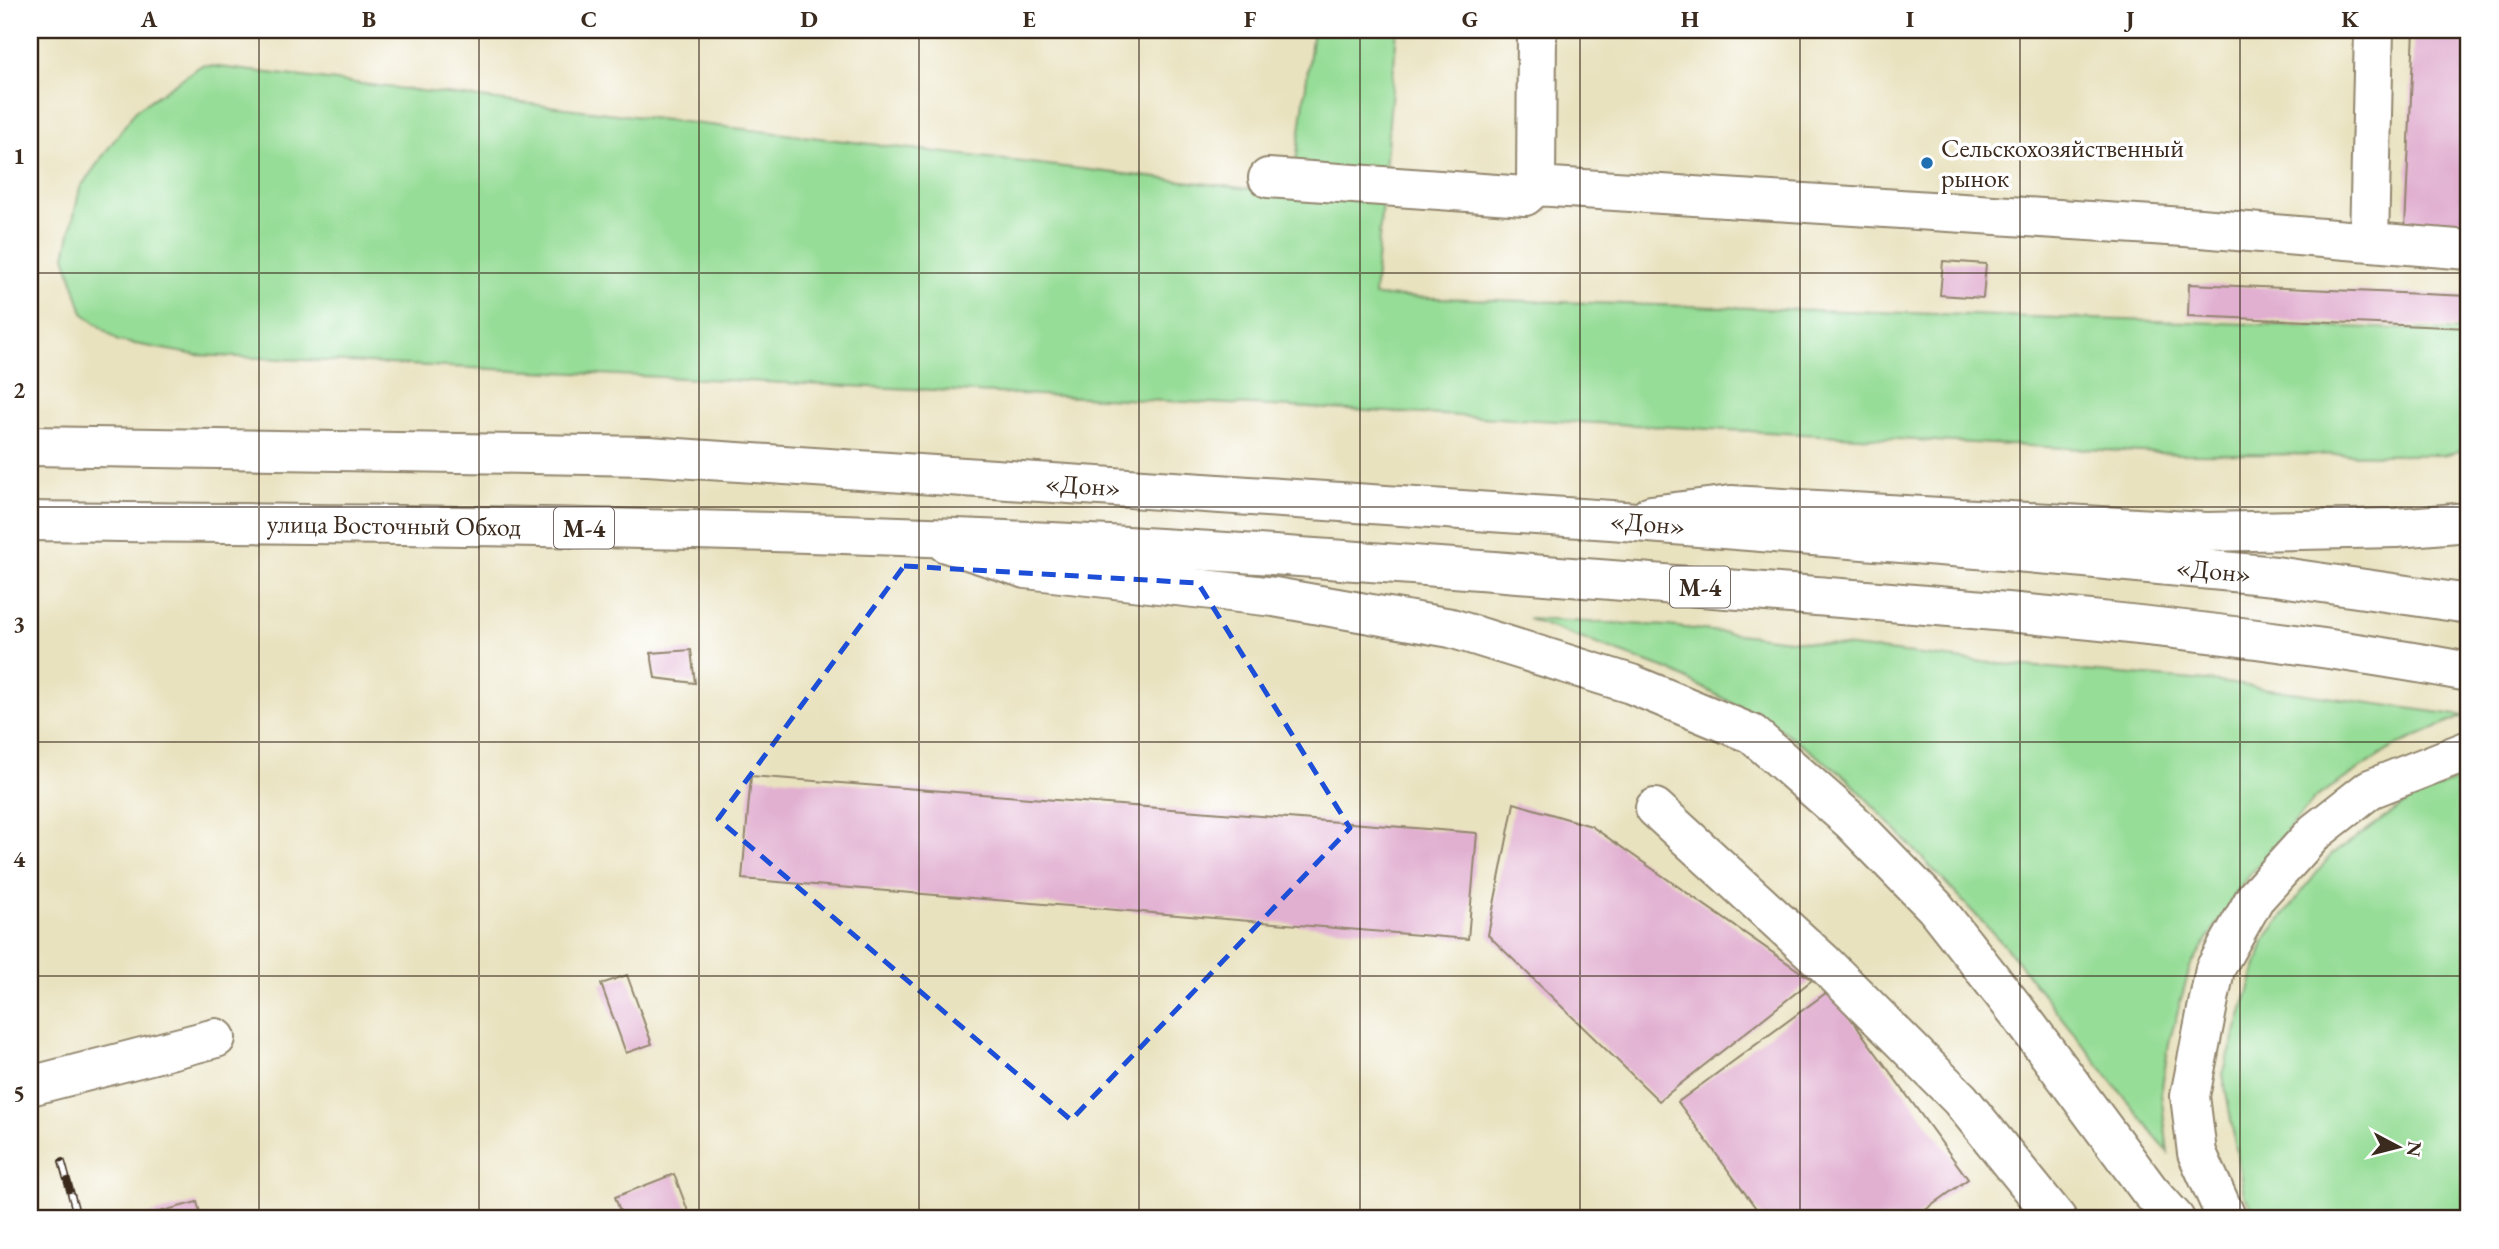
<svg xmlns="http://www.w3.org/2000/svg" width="2499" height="1249" font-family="'EB Garamond',serif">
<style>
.green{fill:#96dd97;stroke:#68845a;stroke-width:2}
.building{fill:#e1afd0}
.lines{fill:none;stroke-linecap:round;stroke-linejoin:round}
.minor-casing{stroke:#92866e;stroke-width:42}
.major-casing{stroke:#92866e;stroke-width:42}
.highway-casing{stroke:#92866e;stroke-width:42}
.minor{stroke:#fff;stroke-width:38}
.major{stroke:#fff;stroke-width:38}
.highway{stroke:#fff;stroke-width:38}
.rail-casing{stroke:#3b2a1e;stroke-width:8}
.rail{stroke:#fff;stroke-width:5;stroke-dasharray:16;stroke-linecap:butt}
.marked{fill:none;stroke:#1d4ed8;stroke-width:5;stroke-dasharray:14 9;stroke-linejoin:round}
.grid{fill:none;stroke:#3b2a1e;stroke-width:2;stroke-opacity:0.55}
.poi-dot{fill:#1f6fb2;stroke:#fff;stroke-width:2.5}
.labels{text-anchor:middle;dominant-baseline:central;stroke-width:7;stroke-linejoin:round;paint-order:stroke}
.shield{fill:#fff;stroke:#766a62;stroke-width:2}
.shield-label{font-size:24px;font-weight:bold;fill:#3b2a1e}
.poi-label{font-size:26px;fill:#3b2a1e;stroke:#fff;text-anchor:start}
.street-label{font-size:26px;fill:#3b2a1e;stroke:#fff}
.neatline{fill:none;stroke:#3b2a1e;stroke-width:2.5}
.grid-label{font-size:23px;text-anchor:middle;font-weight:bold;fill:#3b2a1e}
</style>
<rect width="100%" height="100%" fill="#fff"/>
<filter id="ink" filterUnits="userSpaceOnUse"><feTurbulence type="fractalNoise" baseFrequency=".0143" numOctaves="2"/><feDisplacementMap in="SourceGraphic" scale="14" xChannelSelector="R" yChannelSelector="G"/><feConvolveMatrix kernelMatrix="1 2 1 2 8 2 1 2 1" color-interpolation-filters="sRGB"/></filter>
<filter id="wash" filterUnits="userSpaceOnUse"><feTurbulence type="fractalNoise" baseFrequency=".00686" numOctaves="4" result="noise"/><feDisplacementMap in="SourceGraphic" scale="28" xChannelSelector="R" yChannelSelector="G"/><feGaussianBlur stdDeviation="1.57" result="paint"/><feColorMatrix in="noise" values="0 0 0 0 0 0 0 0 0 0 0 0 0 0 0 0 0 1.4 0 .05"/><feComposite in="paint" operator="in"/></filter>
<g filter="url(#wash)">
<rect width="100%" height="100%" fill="#e9e2bf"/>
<path class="green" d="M1313 30H1397L1374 296 2469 331V449L2443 455 2179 454 1292 407 196 355 118 341 83 313 65 256 80 188 136 110 202 65 1292 194Z
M30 339 39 346 37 364 30 365Z
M1528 619 1668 626 2001 664 2219 682 2464 716 2395 746 2315 798 2242 884 2190 967 2169 1043 2161 1093 2168 1152 2004 945 1847 778 1778 727 1671 671Z
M2469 777V1219H2261L2244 1195 2223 1074 2265 939 2331 855 2419 794Z"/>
<g id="blocks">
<path class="building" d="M2414 30H2469V232L2405 229Z
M1943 261 1986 264 1983 298 1940 295Z
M2189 284 2469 296V328L2188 316Z
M691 650 695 683 655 678 651 653Z
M751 776 1477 833 1468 939 742 879Z
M1514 803 1591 826 1812 980 1659 1101 1488 935Z
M627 975 652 1044 626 1053 601 984Z
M1830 990 1968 1179 1913 1219H1764L1678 1102Z
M674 1174 691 1219H623L615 1197Z
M197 1202 202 1219H136V1218Z"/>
</g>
</g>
<g filter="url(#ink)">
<use href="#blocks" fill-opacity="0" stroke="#92866e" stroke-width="2"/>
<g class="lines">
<defs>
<path id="minor" d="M1268 178 1525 196 1536 186 2200 228 2469 250
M1536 186 1537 30
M2369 241 2374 30
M1655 808 1823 962 1960 1099 2057 1219
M30 1086 216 1038"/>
<path id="major" d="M1651 515 1731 505 2206 532 2396 528 2469 522
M946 543 1026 569 1274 597 1451 628 1631 684 1752 734 1851 821 1935 907 2019 1014 2149 1190 2175 1219
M2227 1219 2197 1153 2190 1096 2215 969 2255 898 2315 832 2370 789 2469 750"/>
<g id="highway">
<path id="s1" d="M30 446 648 456 1611 520 2064 556 2275 576 2469 604"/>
<path id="s2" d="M30 521C329 524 628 526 927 537 1169 545 1410 565 1651 583 1924 605 2199 622 2469 672"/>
</g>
</defs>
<use href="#minor" class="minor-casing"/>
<use href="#major" class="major-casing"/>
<use href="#highway" class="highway-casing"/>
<use href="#minor" class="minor"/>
<use href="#major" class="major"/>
<use href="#highway" class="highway"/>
<defs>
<path id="rail" d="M62 1162 78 1219"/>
</defs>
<use href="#rail" class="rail-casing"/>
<use href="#rail" class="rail"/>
</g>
</g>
<path class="marked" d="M904 566 1198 583 1350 828 1071 1120 718 819Z"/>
<path class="grid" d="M259 30V1219M479 30V1219M699 30V1219M919 30V1219M1139 30V1219M1360 30V1219M1580 30V1219M1800 30V1219M2020 30V1219M2240 30V1219M30 273H2469M30 507H2469M30 742H2469M30 976H2469"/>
<circle class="poi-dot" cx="1927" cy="163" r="7"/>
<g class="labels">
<g class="shield">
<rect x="554" y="507.5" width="60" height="41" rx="5"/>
<rect x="1670" y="566.5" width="60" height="41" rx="5"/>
</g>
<g class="shield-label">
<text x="584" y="528">М-4</text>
<text x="1700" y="587">М-4</text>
</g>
<g class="poi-label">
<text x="1941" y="148">Сельскохозяйственный<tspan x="1941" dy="30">рынок</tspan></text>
</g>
<g class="street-label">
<text stroke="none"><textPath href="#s1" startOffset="1054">«Дон»</textPath></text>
<text stroke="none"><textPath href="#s1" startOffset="1620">«Дон»</textPath></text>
<text stroke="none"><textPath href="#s2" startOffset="364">улица Восточный Обход</textPath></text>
<text stroke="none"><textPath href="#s1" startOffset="2188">«Дон»</textPath></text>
</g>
</g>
<rect width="2499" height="1249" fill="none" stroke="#fff" stroke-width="77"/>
<g transform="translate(2398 1147) rotate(97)" stroke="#ffffff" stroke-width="5" paint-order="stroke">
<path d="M0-5L12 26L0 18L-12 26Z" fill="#3b2a1e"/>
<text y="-10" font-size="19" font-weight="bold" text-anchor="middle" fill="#3b2a1e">N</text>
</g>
<rect x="38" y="38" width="2422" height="1172" class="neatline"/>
<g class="grid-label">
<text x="149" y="27">A</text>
<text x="369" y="27">B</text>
<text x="589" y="27">C</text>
<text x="809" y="27">D</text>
<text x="1029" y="27">E</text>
<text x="1250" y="27">F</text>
<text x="1470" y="27">G</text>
<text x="1690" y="27">H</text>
<text x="1910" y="27">I</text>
<text x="2130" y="27">J</text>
<text x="2350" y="27">K</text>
<text x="19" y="164">1</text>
<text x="19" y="398">2</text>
<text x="19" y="632">3</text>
<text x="19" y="867">4</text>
<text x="19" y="1101">5</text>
</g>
</svg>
